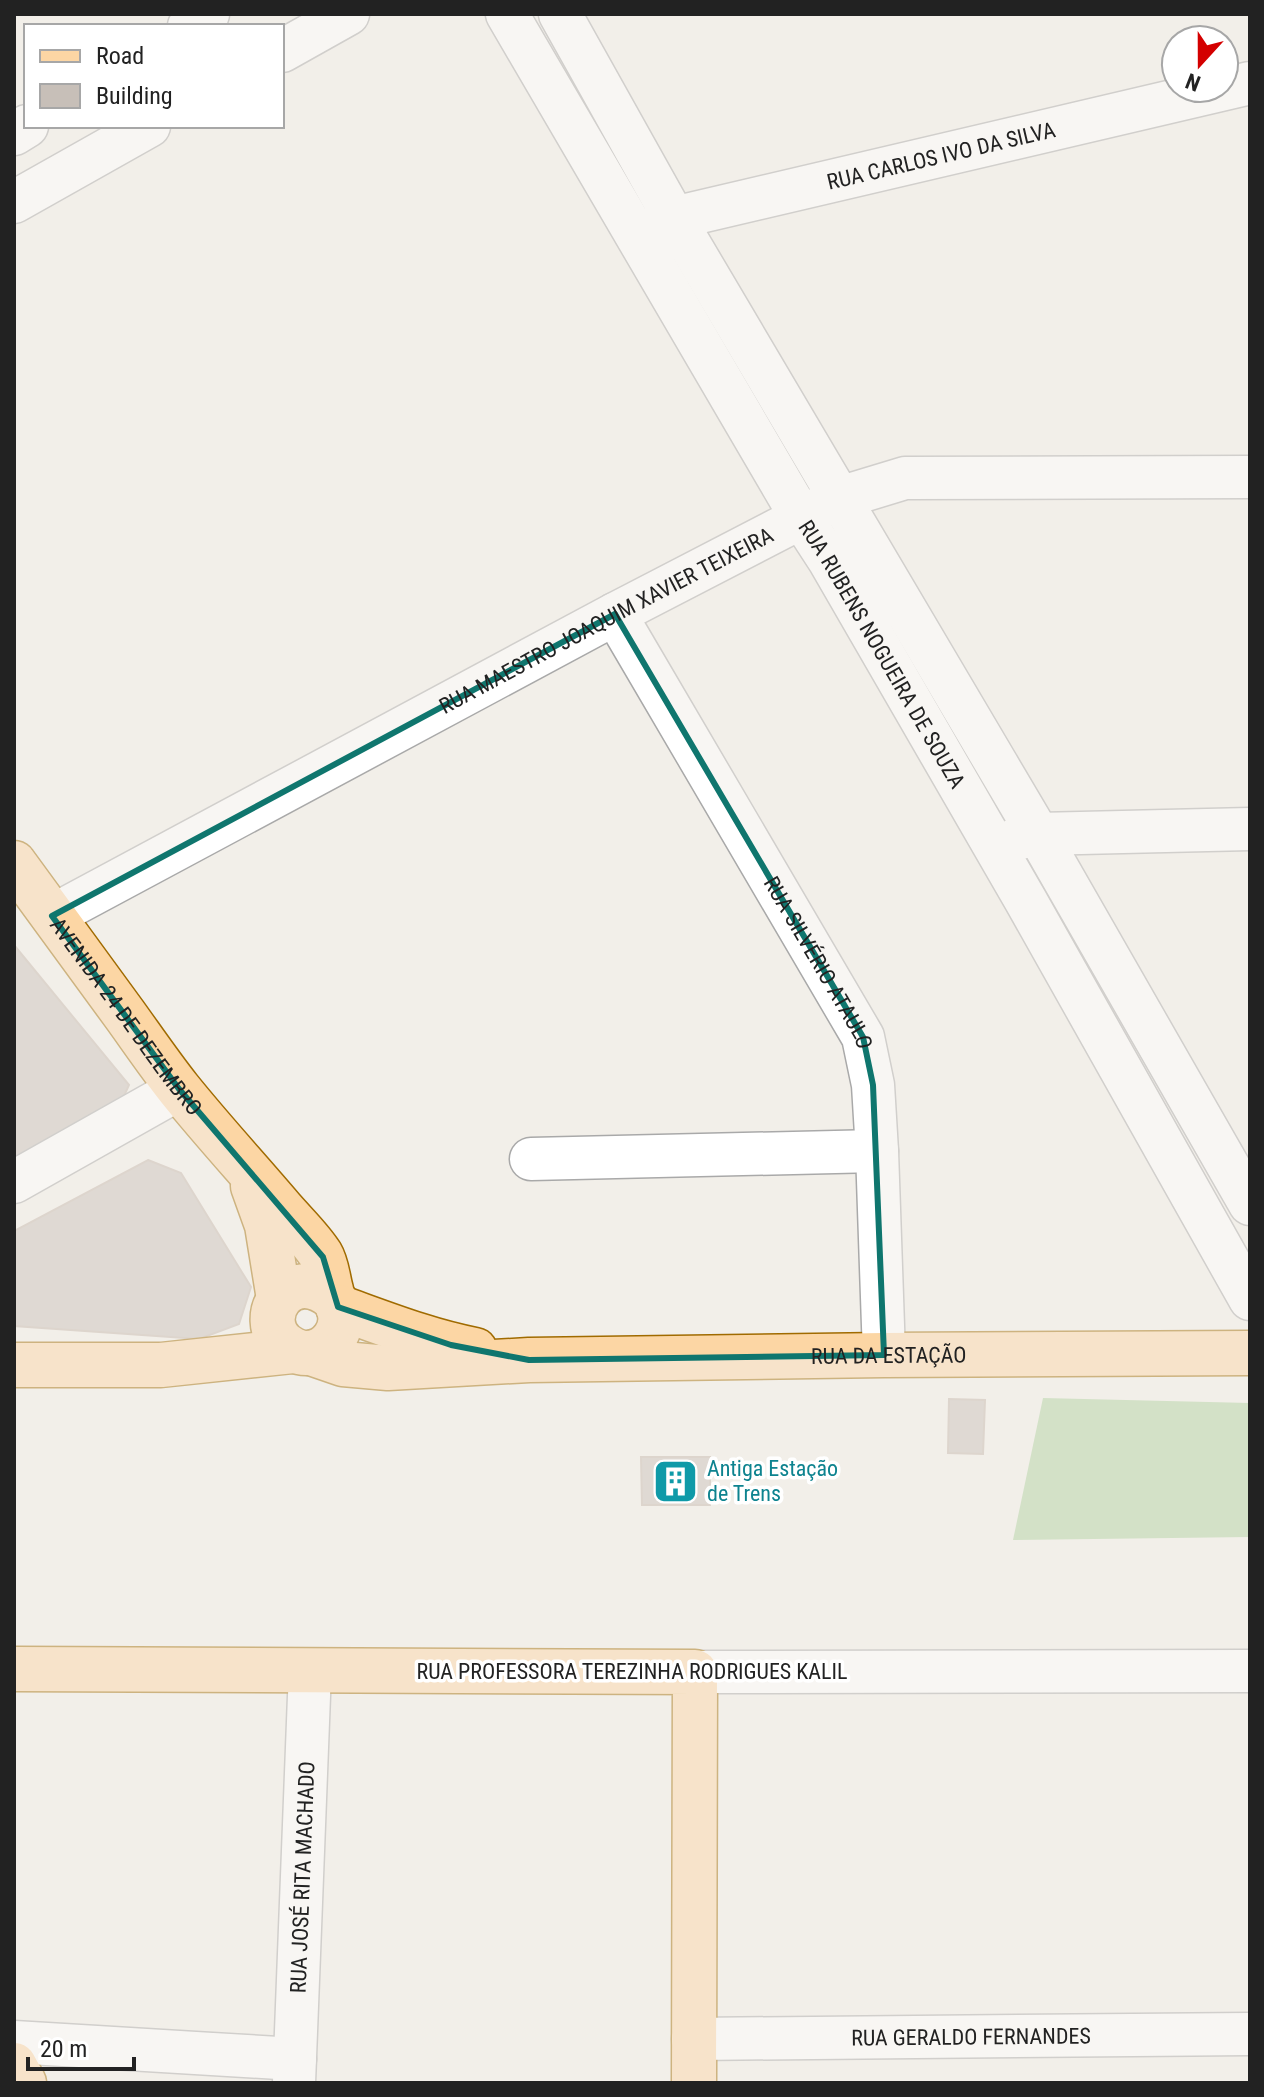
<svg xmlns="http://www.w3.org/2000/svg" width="1264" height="2097" font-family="'Roboto Condensed',sans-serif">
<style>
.forest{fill:#add19e}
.building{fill:#c7bfb8;stroke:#c4b6ab;stroke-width:2}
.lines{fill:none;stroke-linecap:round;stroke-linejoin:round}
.minor-casing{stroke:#a9a9a9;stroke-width:45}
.major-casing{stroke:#a06b00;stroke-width:47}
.minor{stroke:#fff;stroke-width:42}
.major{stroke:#fcd6a4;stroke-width:44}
.marked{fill:none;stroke:#0f766e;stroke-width:6;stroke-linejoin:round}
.labels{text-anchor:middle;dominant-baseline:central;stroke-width:7;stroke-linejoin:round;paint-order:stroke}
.street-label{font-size:22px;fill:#222;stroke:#fff}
.culture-label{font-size:22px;fill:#0d838f;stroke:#fff;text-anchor:start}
</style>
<rect width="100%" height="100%" fill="#f2efe9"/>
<path class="forest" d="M1043 1398 1250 1403V1537L1013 1540Z"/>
<path class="building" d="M14 945 129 1085 120 1105 14 1168Z
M148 1160 181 1173 251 1287 239 1324 199 1339 14 1326V1231Z
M949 1399 985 1400 983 1454 948 1453Z
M641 1457H710V1505H642Z"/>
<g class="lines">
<defs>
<g id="minor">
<path id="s1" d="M507 14 801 517 829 560 1026 901 1250 1299"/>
<path d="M560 14 674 218 1038 834 1250 1204"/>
<path d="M189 26 208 14"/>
<path d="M282 51 348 14"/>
<path d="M14 134 27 126"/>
<path d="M14 202 149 126"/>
<path id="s2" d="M649 230 674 218 1250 83"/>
<path id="s3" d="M615 614 863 1037 873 1085 877 1151 884 1355"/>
<path d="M1016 839 1038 834 1250 829"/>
<path id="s4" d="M52 916 615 614 839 498 905 478 1250 477"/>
<path d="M531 1159 877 1151"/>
<path d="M14 1182 179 1089"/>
<path d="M695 1672 1250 1671"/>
<path id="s5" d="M693 2039 1250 2034"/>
<path d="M14 2042 295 2059"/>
<path id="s6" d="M294 2083 310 1670"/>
</g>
<g id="major">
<path id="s7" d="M14 863C51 914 88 965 125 1015 143 1040 160 1065 179 1089 212 1130 248 1169 282 1209 295 1224 311 1239 321 1255 327 1265 328 1280 331 1290 332 1297 336 1301 338 1307 347 1329 329 1353 306 1353 297 1353 291 1349 284 1344 254 1318 288 1263 332 1297"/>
<path d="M253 1186 267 1225 279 1299"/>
<path d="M338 1307C383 1323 428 1341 475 1350"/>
<path id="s8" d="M311 1353 343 1364 388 1368 529 1360 884 1355 1250 1353"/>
<path d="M14 1365H161L293 1351"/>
<path d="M14 1669 695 1672 694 2083"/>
<path d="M14 2065 24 2083"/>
</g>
</defs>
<use href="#minor" class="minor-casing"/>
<use href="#major" class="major-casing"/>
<use href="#minor" class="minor"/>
<use href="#major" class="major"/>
</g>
<path d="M0 0H1264V2097H0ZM615 614 863 1037 873 1085 884 1355 529 1360 451 1345 338 1307 323 1257 179 1089 52 916Z" fill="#f2efe9" fill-opacity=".55" fill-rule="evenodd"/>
<path class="marked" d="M615 614 863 1037 873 1085 884 1355 529 1360 451 1345 338 1307 323 1257 179 1089 52 916Z"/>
<defs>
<symbol id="building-square" viewBox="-11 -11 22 22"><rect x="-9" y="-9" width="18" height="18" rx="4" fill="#0f9aa8" stroke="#fff"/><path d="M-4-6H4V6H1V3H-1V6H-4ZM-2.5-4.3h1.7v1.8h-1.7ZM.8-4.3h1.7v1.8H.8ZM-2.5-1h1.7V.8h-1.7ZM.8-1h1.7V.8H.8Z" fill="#fff"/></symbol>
</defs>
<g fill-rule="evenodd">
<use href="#building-square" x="650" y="1456" width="51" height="51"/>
</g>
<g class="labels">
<g class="street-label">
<text stroke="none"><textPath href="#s2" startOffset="302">RUA CARLOS IVO DA SILVA</textPath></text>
<text stroke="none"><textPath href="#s4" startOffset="628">RUA MAESTRO JOAQUIM XAVIER TEIXEIRA</textPath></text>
<text stroke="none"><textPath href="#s1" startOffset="742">RUA RUBENS NOGUEIRA DE SOUZA</textPath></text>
<text stroke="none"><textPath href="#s3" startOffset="404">RUA SILVÉRIO ATAULO</textPath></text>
<text stroke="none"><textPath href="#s7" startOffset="190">AVENIDA 24 DE DEZEMBRO</textPath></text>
<text stroke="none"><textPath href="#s8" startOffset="580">RUA DA ESTAÇÃO</textPath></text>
<text x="632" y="1671">RUA PROFESSORA TEREZINHA RODRIGUES KALIL</text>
<text stroke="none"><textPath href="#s6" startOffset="206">RUA JOSÉ RITA MACHADO</textPath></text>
<text stroke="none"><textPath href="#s5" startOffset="278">RUA GERALDO FERNANDES</textPath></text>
</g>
<g class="culture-label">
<text x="707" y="1468">Antiga Estação<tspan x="707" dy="25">de Trens</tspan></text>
</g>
</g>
<rect width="1264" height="2097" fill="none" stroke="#222222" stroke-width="32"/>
<rect x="24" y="24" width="260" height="104" fill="#ffffff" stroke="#a7a7a7" stroke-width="2"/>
<rect x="40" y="50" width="40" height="12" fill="#fcd6a4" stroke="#a7a7a7" stroke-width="2"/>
<text x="96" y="64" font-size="24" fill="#222222">Road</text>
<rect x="40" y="84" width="40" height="24" fill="#c7bfb8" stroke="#a7a7a7" stroke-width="2"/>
<text x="96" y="104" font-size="24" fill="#222222">Building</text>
<g transform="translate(1200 64) rotate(201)"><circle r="38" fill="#ffffff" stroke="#a7a7a7" stroke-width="2"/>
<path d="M0-6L14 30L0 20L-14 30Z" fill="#d40000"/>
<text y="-12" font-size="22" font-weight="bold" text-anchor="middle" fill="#222222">N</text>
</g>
<path d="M28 2057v12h106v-12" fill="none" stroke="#222222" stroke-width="4"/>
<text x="40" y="2057" font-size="24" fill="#222222" stroke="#ffffff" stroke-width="6" paint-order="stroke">20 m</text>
</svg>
